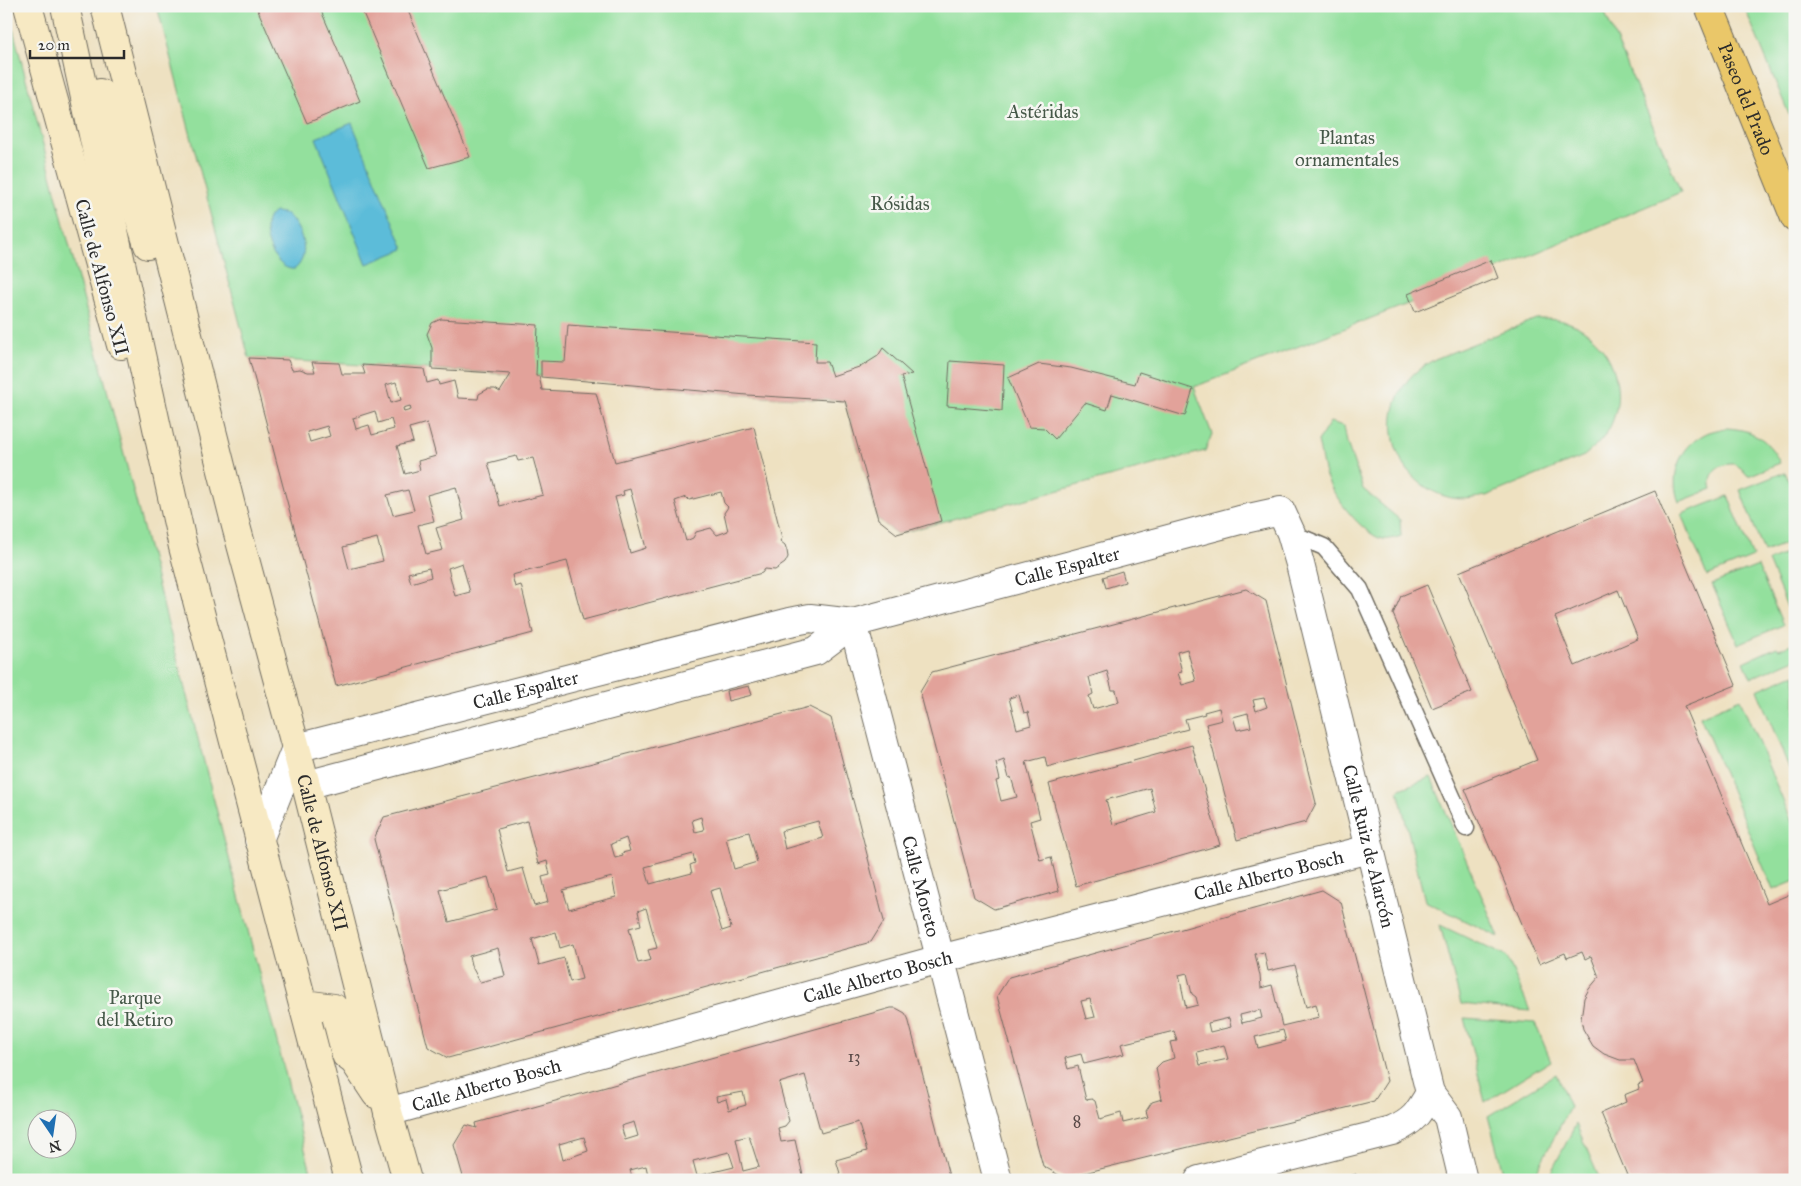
<svg xmlns="http://www.w3.org/2000/svg" width="1801" height="1186" font-family="'IM FELL Great Primer',serif">
<style>
.green{fill:#93e09d;stroke:#5f8664;fill-rule:evenodd}
.water{fill:#5bbcd9;stroke:#437482}
.building{fill:#e2a29a;fill-rule:evenodd}
.lines{fill:none;stroke-linecap:round;stroke-linejoin:round}
.lane-casing{stroke:#6f6b60;stroke-width:19}
.street-casing{stroke:#6f6b60;stroke-width:30}
.secondary-casing{stroke:#6f6b60;stroke-width:30}
.highway-casing{stroke:#6f6b60;stroke-width:30}
.lane{stroke:#fff;stroke-width:16}
.street{stroke:#fff;stroke-width:28}
.secondary{stroke:#f7e9c3;stroke-width:28}
.highway{stroke:#eac769;stroke-width:28}
.labels{text-anchor:middle;dominant-baseline:central;stroke-width:5;stroke-linejoin:round;paint-order:stroke}
.number-label{font-size:16px;fill:#594947}
.street-label{font-size:19px;fill:#2b2b2b;stroke:#f6f6f2}
.park-label{font-size:19px;fill:#455848;stroke:#f6f6f2}
</style>
<rect width="100%" height="100%" fill="#f6f6f2"/>
<filter id="ink" filterUnits="userSpaceOnUse"><feTurbulence type="fractalNoise" baseFrequency=".02" numOctaves="2"/><feDisplacementMap in="SourceGraphic" scale="10" xChannelSelector="R" yChannelSelector="G"/><feConvolveMatrix kernelMatrix="1 2 1 2 8 2 1 2 1" color-interpolation-filters="sRGB"/></filter>
<filter id="wash" filterUnits="userSpaceOnUse"><feTurbulence type="fractalNoise" baseFrequency=".0096" numOctaves="4" result="noise"/><feDisplacementMap in="SourceGraphic" scale="20" xChannelSelector="R" yChannelSelector="G"/><feGaussianBlur stdDeviation="1.12" result="paint"/><feColorMatrix in="noise" values="0 0 0 0 0 0 0 0 0 0 0 0 0 0 0 0 0 1.4 0 .05"/><feComposite in="paint" operator="in"/></filter>
<g filter="url(#wash)">
<rect width="100%" height="100%" fill="#eee1c1"/>
<path class="green" d="M6 6H7L313 1180H6ZM38 1118H68V1148H38Z
M157 6H1602L1681 192 1495 270 1194 387 1212 434 1205 451 897 534 878 519 845 401 747 395 539 376 249 358Z
M1744 6H1795V129Z
M1536 319C1546 319 1557 319 1567 322 1612 338 1632 393 1606 434 1600 443 1592 449 1584 456L1486 496C1475 498 1463 500 1452 498 1399 487 1374 424 1408 380 1415 371 1425 365 1435 359Z
M1330 422 1344 426 1347 443 1363 489 1400 520 1401 536C1395 538 1389 540 1382 539 1363 534 1334 497 1327 479 1322 468 1321 453 1318 441Z
M1725 428C1752 429 1768 438 1780 463L1748 476 1741 468 1734 464C1719 463 1707 474 1712 489L1679 502C1669 477 1679 448 1703 435 1709 431 1718 430 1725 428Z
M1785 472 1795 496V540L1764 552 1740 490Z
M1728 496 1753 557 1707 576 1682 514Z
M1795 550V621H1793L1768 561Z
M1758 566 1783 625 1738 644 1712 584Z
M1795 643V659L1751 678 1744 662 1777 647 1779 649Z
M1795 674V774L1792 775 1757 690Z
M1740 699 1795 829V881L1773 890 1700 716Z
M1431 777 1499 937 1425 901 1398 790Z
M1440 925 1507 957 1530 1011 1461 1004Z
M1464 1018 1535 1023 1551 1061 1485 1102Z
M1556 1074 1570 1107 1532 1180H1505L1488 1116Z
M1576 1124 1600 1180H1547Z"/>
<path class="water" d="M352 123 404 249 367 264 316 138Z
M276 212 287 214C301 228 312 254 295 269 275 272 259 231 269 216 270 216 275 212 276 212Z"/>
<g id="blocks">
<path class="building" d="M256 6H319L360 101 307 123Z
M360 6H406L470 157 429 168Z
M1491 260 1498 278 1415 312 1408 294Z
M441 319 538 325 536 376H539L542 390 596 393 615 462 754 427 782 538 780 541 785 545 787 551 788 557 785 563 775 570 765 569 762 573 583 620 567 561 512 575 515 587 521 585 533 633 336 686 249 358 288 360 292 370 300 369 308 372H315L312 362 339 363 342 374H365L362 365 424 369 427 383 438 380 439 385 454 381 458 398 478 399 479 394 488 389H495L500 392 511 374 432 369V348L427 334 432 323ZM396 382 401 400 391 403 386 385ZM410 406 411 410 404 412 403 408ZM375 411 378 423 391 419 394 429 372 435 369 425 356 429 353 418ZM427 423 436 456 418 461 420 470 405 474 397 446 413 442 409 428ZM327 426 330 436 310 442 307 432ZM516 456 518 461 533 458 543 495 500 506 488 463ZM456 487 464 520 436 528 443 550 426 554 418 525 434 521 427 495ZM630 489 646 548 630 553 615 497 624 495 623 491ZM408 490 414 510 393 515 387 495ZM721 492 724 503 728 507 724 513 728 531 717 535 711 528 696 532 693 538 686 541 675 501 686 497 689 500ZM377 538 383 561 349 569 343 547ZM462 563 470 592 455 596 448 568ZM429 568 431 577 411 583 408 573Z
M568 325 816 342 815 362H827L832 376 862 366 878 356 883 348 912 374 901 376 941 521 897 534 878 519 845 401 747 395 541 377V361L565 362Z
M950 361 1004 365 1002 411 947 406Z
M1039 364 1071 368 1135 384 1139 372 1193 389 1185 416 1112 394 1107 410 1085 403 1055 439 1044 428 1029 427 1008 378Z
M1655 491 1736 685 1684 706 1767 904 1795 892V1180H1629L1601 1113 1626 1102 1624 1095 1639 1089 1638 1085 1643 1083 1634 1060H1620L1604 1054 1593 1046 1583 1029 1581 1019 1584 998 1589 989 1599 977 1591 956 1585 959 1582 952 1567 958 1565 953 1539 964 1465 789 1537 760 1459 572ZM1618 590 1638 639 1575 666 1555 617Z
M1122 571 1125 582 1106 588 1103 577Z
M1427 585 1472 692 1432 708 1393 614 1401 596Z
M1246 589 1266 601 1316 803 1306 822 1237 840 1206 724 1222 720 1219 708 1204 712 1205 714 1185 719 1188 729 1047 767 1045 757 1026 762 1040 818 1030 821 1040 860 1051 857 1059 891 994 909 974 897 920 692 932 672ZM1187 649 1196 681 1182 685 1178 673 1182 672 1177 652ZM1107 671 1112 690H1116L1119 702 1093 709 1089 696 1093 694 1089 677ZM1019 695 1024 713 1028 712 1031 725 1017 729 1009 698ZM1264 698 1267 707 1256 711 1253 700ZM1248 713 1251 727 1237 730 1233 717ZM1004 760 1009 778 1011 777 1017 797 1001 801 996 781 1000 780 996 763Z
M749 686 752 695 728 701 726 691Z
M809 707 831 718 858 819 884 921 871 942 448 1058 428 1047 374 839 384 817ZM701 817 704 830 695 832 692 820ZM527 821 538 864 547 861 550 875 542 877 548 902 534 906 523 868 508 872 497 829ZM818 821 823 838 785 849 781 831ZM749 832 757 862 734 869 726 838ZM626 838 630 851 622 853 623 856 615 858 611 844ZM693 854 695 863 690 865 692 873 650 884 645 867ZM488 877 497 909 449 922 440 890ZM612 877 616 897 569 909 563 890ZM720 888 731 928 722 931 710 891ZM646 908 657 948 648 950 651 960 638 963 629 928 641 925 638 911ZM556 932 560 948 573 944 582 979 570 982 564 958 539 965 532 939ZM498 948 505 976 480 982 471 965 469 956Z
M1192 745 1220 845 1076 886 1049 784ZM1150 788 1156 812 1113 825 1106 800Z
M1322 890 1341 902 1387 1081 1374 1101 1064 1178 1043 1166 997 996 1009 977ZM1264 952 1268 971 1295 965 1306 1007 1316 1004 1319 1017 1282 1026 1272 985 1261 988 1260 976 1255 954ZM1187 973 1192 994 1196 997 1198 1005 1186 1008 1179 975ZM1090 999 1095 1017 1086 1019 1081 1001ZM1260 1010 1262 1018 1242 1023 1240 1015ZM1229 1018 1231 1027 1210 1032 1208 1023ZM1283 1030 1286 1041 1258 1048 1255 1037ZM1174 1031 1177 1041 1170 1042 1174 1058 1162 1062 1156 1068 1162 1099 1152 1102 1146 1111 1148 1117 1123 1123 1121 1113 1100 1119 1095 1101 1092 1099 1086 1100 1078 1066 1068 1069 1065 1058 1081 1054 1084 1064 1124 1054 1121 1044ZM1224 1045 1228 1059 1200 1065 1197 1052Z
M891 1008H896L905 1013 908 1018 950 1180H842L836 1160 867 1151 858 1122 821 1133 805 1075 779 1083 789 1121 785 1126 778 1128 781 1142 795 1140 804 1180H649L646 1166 630 1170 633 1180H464L454 1145 466 1125 477 1128 476 1123ZM743 1092 746 1105 729 1110 726 1099 717 1102 716 1097ZM634 1122 638 1136 625 1140 621 1126ZM749 1136 759 1167 743 1171 736 1139ZM584 1137 588 1151 563 1160 559 1144ZM729 1152 734 1167 697 1176 693 1161Z
M1356 1174 1358 1178 1368 1176 1369 1180H1337Z"/>
</g>
</g>
<g filter="url(#ink)">
<use href="#blocks" fill-opacity="0" stroke="#6f6b60" stroke-width="1"/>
<g class="lines">
<defs>
<path id="lane" d="M1291 533 1324 547 1360 589 1466 828"/>
<g id="street">
<path id="s1" d="M853 623 998 1180"/>
<path d="M306 785 816 651 853 623"/>
<path id="s2" d="M259 840 296 748 790 622 810 618 853 623 1240 520 1281 511 1291 533 1300 564 1430 1093 1448 1117 1463 1180"/>
<path id="s3" d="M388 1112 940 959 1369 849"/>
<path d="M1199 1180 1392 1131C1414 1121 1418 1114 1430 1093"/>
</g>
<g id="secondary">
<path d="M28 6 121 345"/>
<path d="M65 6 183 547 349 1180"/>
<path id="s4" d="M105 6 236 526 306 785 388 1112 407 1180"/>
<path d="M100 93 148 245"/>
<path d="M304 1004 334 1008 346 1055 354 1061 376 1094"/>
</g>
<g id="highway">
<path id="s5" d="M1709 6 1795 218"/>
</g>
</defs>
<use href="#lane" class="lane-casing"/>
<use href="#street" class="street-casing"/>
<use href="#secondary" class="secondary-casing"/>
<use href="#highway" class="highway-casing"/>
<use href="#lane" class="lane"/>
<use href="#street" class="street"/>
<use href="#secondary" class="secondary"/>
<use href="#highway" class="highway"/>
</g>
</g>
<g class="labels">
<g class="number-label">
<text x="854" y="1056">13</text>
<text x="1077" y="1121">8</text>
</g>
<g class="street-label">
<text stroke="none"><textPath href="#s5" startOffset="100">Paseo del Prado</textPath></text>
<text transform="translate(102 277) rotate(75)">Calle de Alfonso XII</text>
<text stroke="none"><textPath href="#s2" startOffset="894">Calle Espalter</textPath></text>
<text stroke="none"><textPath href="#s2" startOffset="336">Calle Espalter</textPath></text>
<text stroke="none"><textPath href="#s2" startOffset="1462">Calle Ruiz de Alarcón</textPath></text>
<text stroke="none"><textPath href="#s4" startOffset="874">Calle de Alfonso XII</textPath></text>
<text stroke="none"><textPath href="#s3" startOffset="912">Calle Alberto Bosch</textPath></text>
<text stroke="none"><textPath href="#s1" startOffset="272">Calle Moreto</textPath></text>
<text stroke="none"><textPath href="#s3" startOffset="508">Calle Alberto Bosch</textPath></text>
<text stroke="none"><textPath href="#s3" startOffset="102">Calle Alberto Bosch</textPath></text>
</g>
<g class="park-label">
<text x="1043" y="111">Astéridas</text>
<text x="1347" y="137">Plantas<tspan x="1347" dy="22">ornamentales</tspan></text>
<text x="900" y="203">Rósidas</text>
<text x="135" y="997">Parque<tspan x="135" dy="22">del Retiro</tspan></text>
</g>
</g>
<rect width="1801" height="1186" fill="none" stroke="#f6f6f2" stroke-width="25"/>
<g transform="translate(52 1134) rotate(167)"><circle r="24" fill="#f6f6f2" stroke="#a5a5a2"/>
<path d="M0-4L9 19L0 12L-9 19Z" fill="#1f6fb2"/>
<text y="-8" font-size="14" font-weight="bold" text-anchor="middle" fill="#2b2b2b">N</text>
</g>
<path d="M30 50v8h94v-8" fill="none" stroke="#2b2b2b" stroke-width="2.5"/>
<text x="38" y="50" font-size="15" fill="#2b2b2b" stroke="#f6f6f2" stroke-width="4" paint-order="stroke">20 m</text>
</svg>
